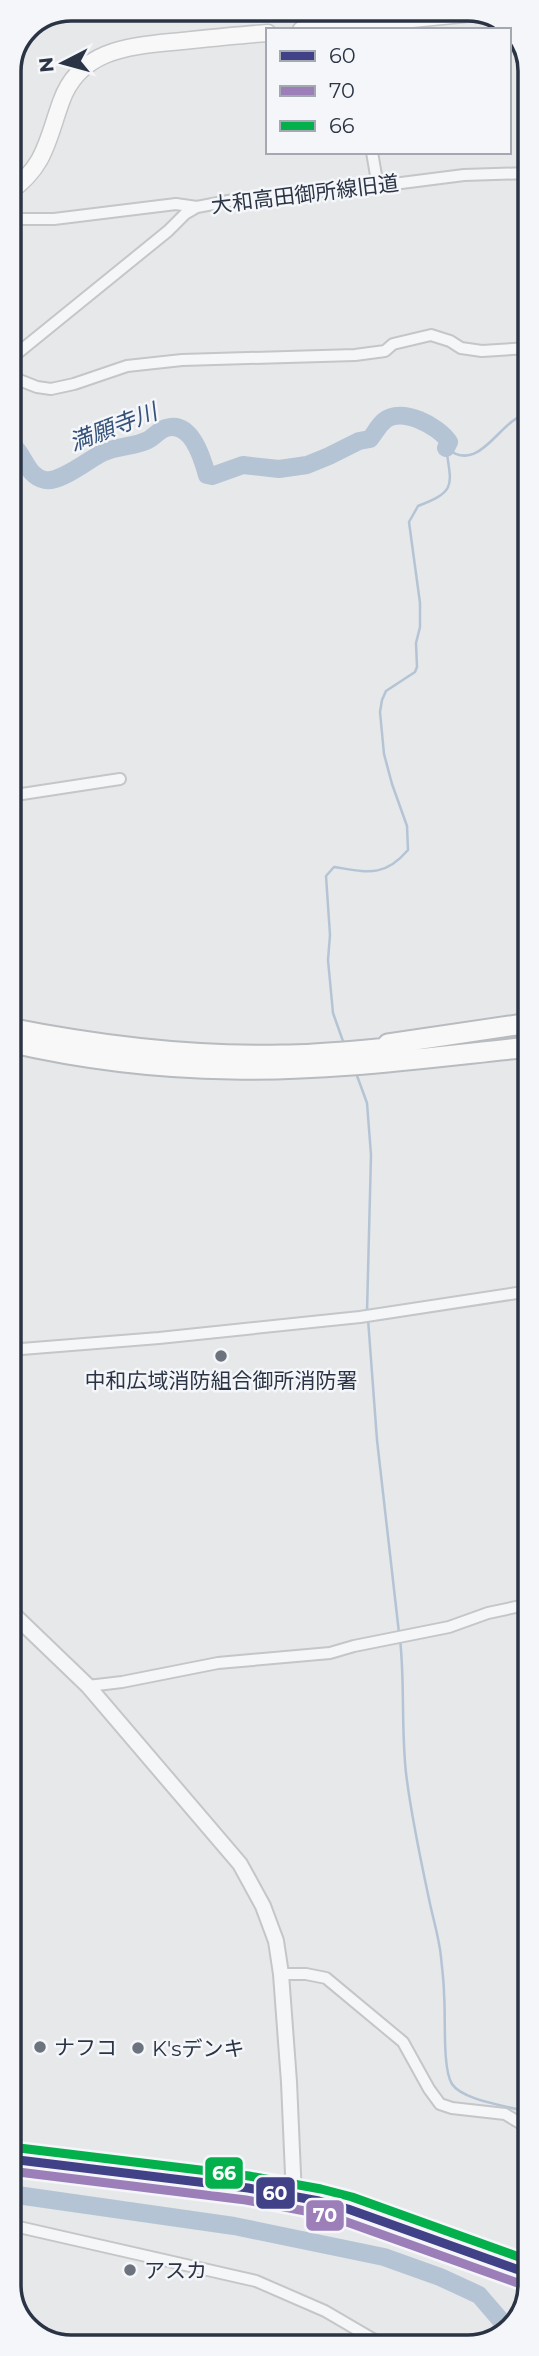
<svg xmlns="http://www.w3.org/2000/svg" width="539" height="2356" font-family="Montserrat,'Noto Sans JP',sans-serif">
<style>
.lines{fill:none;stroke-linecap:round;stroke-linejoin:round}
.stream{stroke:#b4c4d5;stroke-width:2.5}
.river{stroke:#b4c4d5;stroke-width:18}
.minor-casing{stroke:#c4c6c8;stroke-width:14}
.tertiary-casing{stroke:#c4c6c8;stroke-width:18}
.secondary-casing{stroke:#c4c6c8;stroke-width:19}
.trunk-casing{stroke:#b8bbbf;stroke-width:21}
.motorway-casing{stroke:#b8bbbf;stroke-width:23}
.minor{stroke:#f5f6f7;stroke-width:10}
.tertiary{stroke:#f5f6f7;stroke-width:14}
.secondary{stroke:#f8f8f8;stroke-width:16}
.trunk{stroke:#f8f8f8;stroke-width:18}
.motorway{stroke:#f8f8f8;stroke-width:19}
.bus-1-casing{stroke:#f4f6f9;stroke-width:14}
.bus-2-casing{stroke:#f4f6f9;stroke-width:14}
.bus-3-casing{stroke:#f4f6f9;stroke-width:14}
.bus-1{stroke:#414188;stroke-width:9}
.bus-2{stroke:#9c7eb9;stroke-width:9}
.bus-3{stroke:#04b04c;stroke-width:9}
.poi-dot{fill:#6c737f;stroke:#f4f6f9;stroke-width:2.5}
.labels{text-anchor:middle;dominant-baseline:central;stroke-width:5;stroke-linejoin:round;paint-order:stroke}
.street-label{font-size:21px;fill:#2b3445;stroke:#f4f6f9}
.poi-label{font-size:21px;fill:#2b3445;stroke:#f4f6f9;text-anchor:start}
.water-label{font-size:23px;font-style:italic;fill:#34527a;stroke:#f4f6f9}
.rim{fill:none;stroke:#2b3445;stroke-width:3.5}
.line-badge{stroke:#f4f6f9;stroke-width:2.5}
.badge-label{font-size:19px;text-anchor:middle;font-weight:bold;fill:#fff}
</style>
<rect width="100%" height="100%" fill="#e6e8ea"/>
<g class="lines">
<path class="stream" d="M446 448C481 476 498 419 529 413
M344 1044 333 1013 328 960 330 935 326 876 334 867C367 872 384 878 408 850L407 826 392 784 384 754 380 712 382 700 386 691 415 672 417 667 416 643 420 627V603L409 522 418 506C456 491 452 487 446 448
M356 1073 367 1103 371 1155 367 1312
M368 1319 377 1440 399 1633
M400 1639C405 1684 401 1728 406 1773 411 1815 420 1857 429 1899 433 1919 439 1937 441 1957 442 1969 444 1981 444 1994 446 2014 442 2069 452 2084 463 2101 511 2106 530 2113"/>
<path class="river" d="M9 443C25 452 25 476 45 480 60 483 88 460 102 453 118 445 135 447 148 440 154 437 159 430 166 428 191 420 202 457 207 475L212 476 243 465 279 469 307 465 329 456 359 441 370 439C375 433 378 426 384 421 401 406 439 426 449 442L446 448
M10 2194 234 2226 384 2257 440 2277 479 2295 509 2330"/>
<defs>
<path id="minor" d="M372 152 378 187
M9 219H54L176 204 197 207
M9 360 168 231 185 214 197 207 244 198 362 188 464 175 529 173
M9 376 37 387 51 389 74 384 127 366 182 360 355 355 385 351 393 344 431 335 450 341 461 348 482 351 529 348
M9 796 120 779
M9 1350 159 1338 360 1317 530 1291
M88 1686 122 1682 218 1663 330 1653 354 1646 449 1627 488 1613 530 1604
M281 1974H306L326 1978 403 2042 429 2089 440 2104 452 2108 505 2114 530 2129
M10 2225 256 2281 325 2311 385 2346"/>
<path id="tertiary" d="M342 9 344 26
M10 1611 88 1686 240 1864 263 1906 276 1941 281 1974 289 2082 294 2197"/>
<path id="secondary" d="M301 30 483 12
M9 192C45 167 47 141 61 102 80 47 134 46 182 41 211 38 239 35 268 33"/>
<path id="trunk" d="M10 2159 248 2188 319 2201 348 2209 530 2274"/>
<path id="motorway" d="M9 1028C99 1046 190 1057 282 1055 321 1055 361 1050 400 1047
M9 1042C82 1059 156 1068 232 1069 331 1071 431 1057 530 1047
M388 1044 530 1023"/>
</defs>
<use href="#minor" class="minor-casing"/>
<use href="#tertiary" class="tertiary-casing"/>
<use href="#secondary" class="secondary-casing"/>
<use href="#trunk" class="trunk-casing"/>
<use href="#motorway" class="motorway-casing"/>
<use href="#minor" class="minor"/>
<use href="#tertiary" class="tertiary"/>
<use href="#secondary" class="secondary"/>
<use href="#trunk" class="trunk"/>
<use href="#motorway" class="motorway"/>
<defs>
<path id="bus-1" d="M10 2159 248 2188 319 2201 348 2209 530 2274"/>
<path id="bus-2" d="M10 2171 246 2200 316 2213 344 2221 526 2286"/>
<path id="bus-3" d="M11 2147 249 2176 321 2189 352 2197 530 2261"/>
</defs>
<use href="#bus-1" class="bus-1-casing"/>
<use href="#bus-2" class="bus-2-casing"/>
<use href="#bus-3" class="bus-3-casing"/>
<use href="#bus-1" class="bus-1"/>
<use href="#bus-2" class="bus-2"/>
<use href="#bus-3" class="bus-3"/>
</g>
<g class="poi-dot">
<circle cx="221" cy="1356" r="7"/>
<circle cx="40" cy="2047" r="7"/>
<circle cx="138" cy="2048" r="7"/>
<circle cx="130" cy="2270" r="7"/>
</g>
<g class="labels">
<g class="street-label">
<text transform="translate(305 194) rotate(-7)">大和高田御所線旧道</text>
</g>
<g class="poi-label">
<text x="221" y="1380" text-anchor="middle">中和広域消防組合御所消防署</text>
<text x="54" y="2047">ナフコ</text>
<text x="152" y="2048">K'sデンキ</text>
<text x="144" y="2270">アスカ</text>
</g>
<g class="water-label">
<text transform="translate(113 427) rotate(-21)">満願寺川</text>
</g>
</g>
<path d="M0 0H539V2356H0ZM71 21H468A50 50 0 0 1 518 71V2285A50 50 0 0 1 468 2335H71A50 50 0 0 1 21 2285V71A50 50 0 0 1 71 21Z" fill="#f4f6f9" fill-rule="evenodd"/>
<path class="rim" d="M71 21H468A50 50 0 0 1 518 71V2285A50 50 0 0 1 468 2335H71A50 50 0 0 1 21 2285V71A50 50 0 0 1 71 21Z"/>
<g class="line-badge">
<rect x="204" y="2156" width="40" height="34" rx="7" fill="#04b04c"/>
<rect x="255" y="2176" width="41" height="34" rx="7" fill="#414188"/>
<rect x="305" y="2199" width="40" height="33" rx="7" fill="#9c7eb9"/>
</g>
<g class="badge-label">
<text x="224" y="2180">66</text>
<text x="275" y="2200">60</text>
<text x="325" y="2222">70</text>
</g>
<rect x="266" y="28" width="245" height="126" fill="#f4f6f9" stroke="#a4a8b1" stroke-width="2"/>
<rect x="280" y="51" width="35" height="10" fill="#414188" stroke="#a4a8b1" stroke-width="2"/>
<text x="329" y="63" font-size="21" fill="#2b3445">60</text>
<rect x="280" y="86" width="35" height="10" fill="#9c7eb9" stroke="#a4a8b1" stroke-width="2"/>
<text x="329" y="98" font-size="21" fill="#2b3445">70</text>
<rect x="280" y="121" width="35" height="10" fill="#04b04c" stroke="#a4a8b1" stroke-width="2"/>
<text x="329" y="133" font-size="21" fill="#2b3445">66</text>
<g transform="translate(63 63) rotate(264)" stroke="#f4f6f9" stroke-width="5" paint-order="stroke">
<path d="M0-5L12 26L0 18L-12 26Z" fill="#2b3445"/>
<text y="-10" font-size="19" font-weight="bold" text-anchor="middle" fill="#2b3445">N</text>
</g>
</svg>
